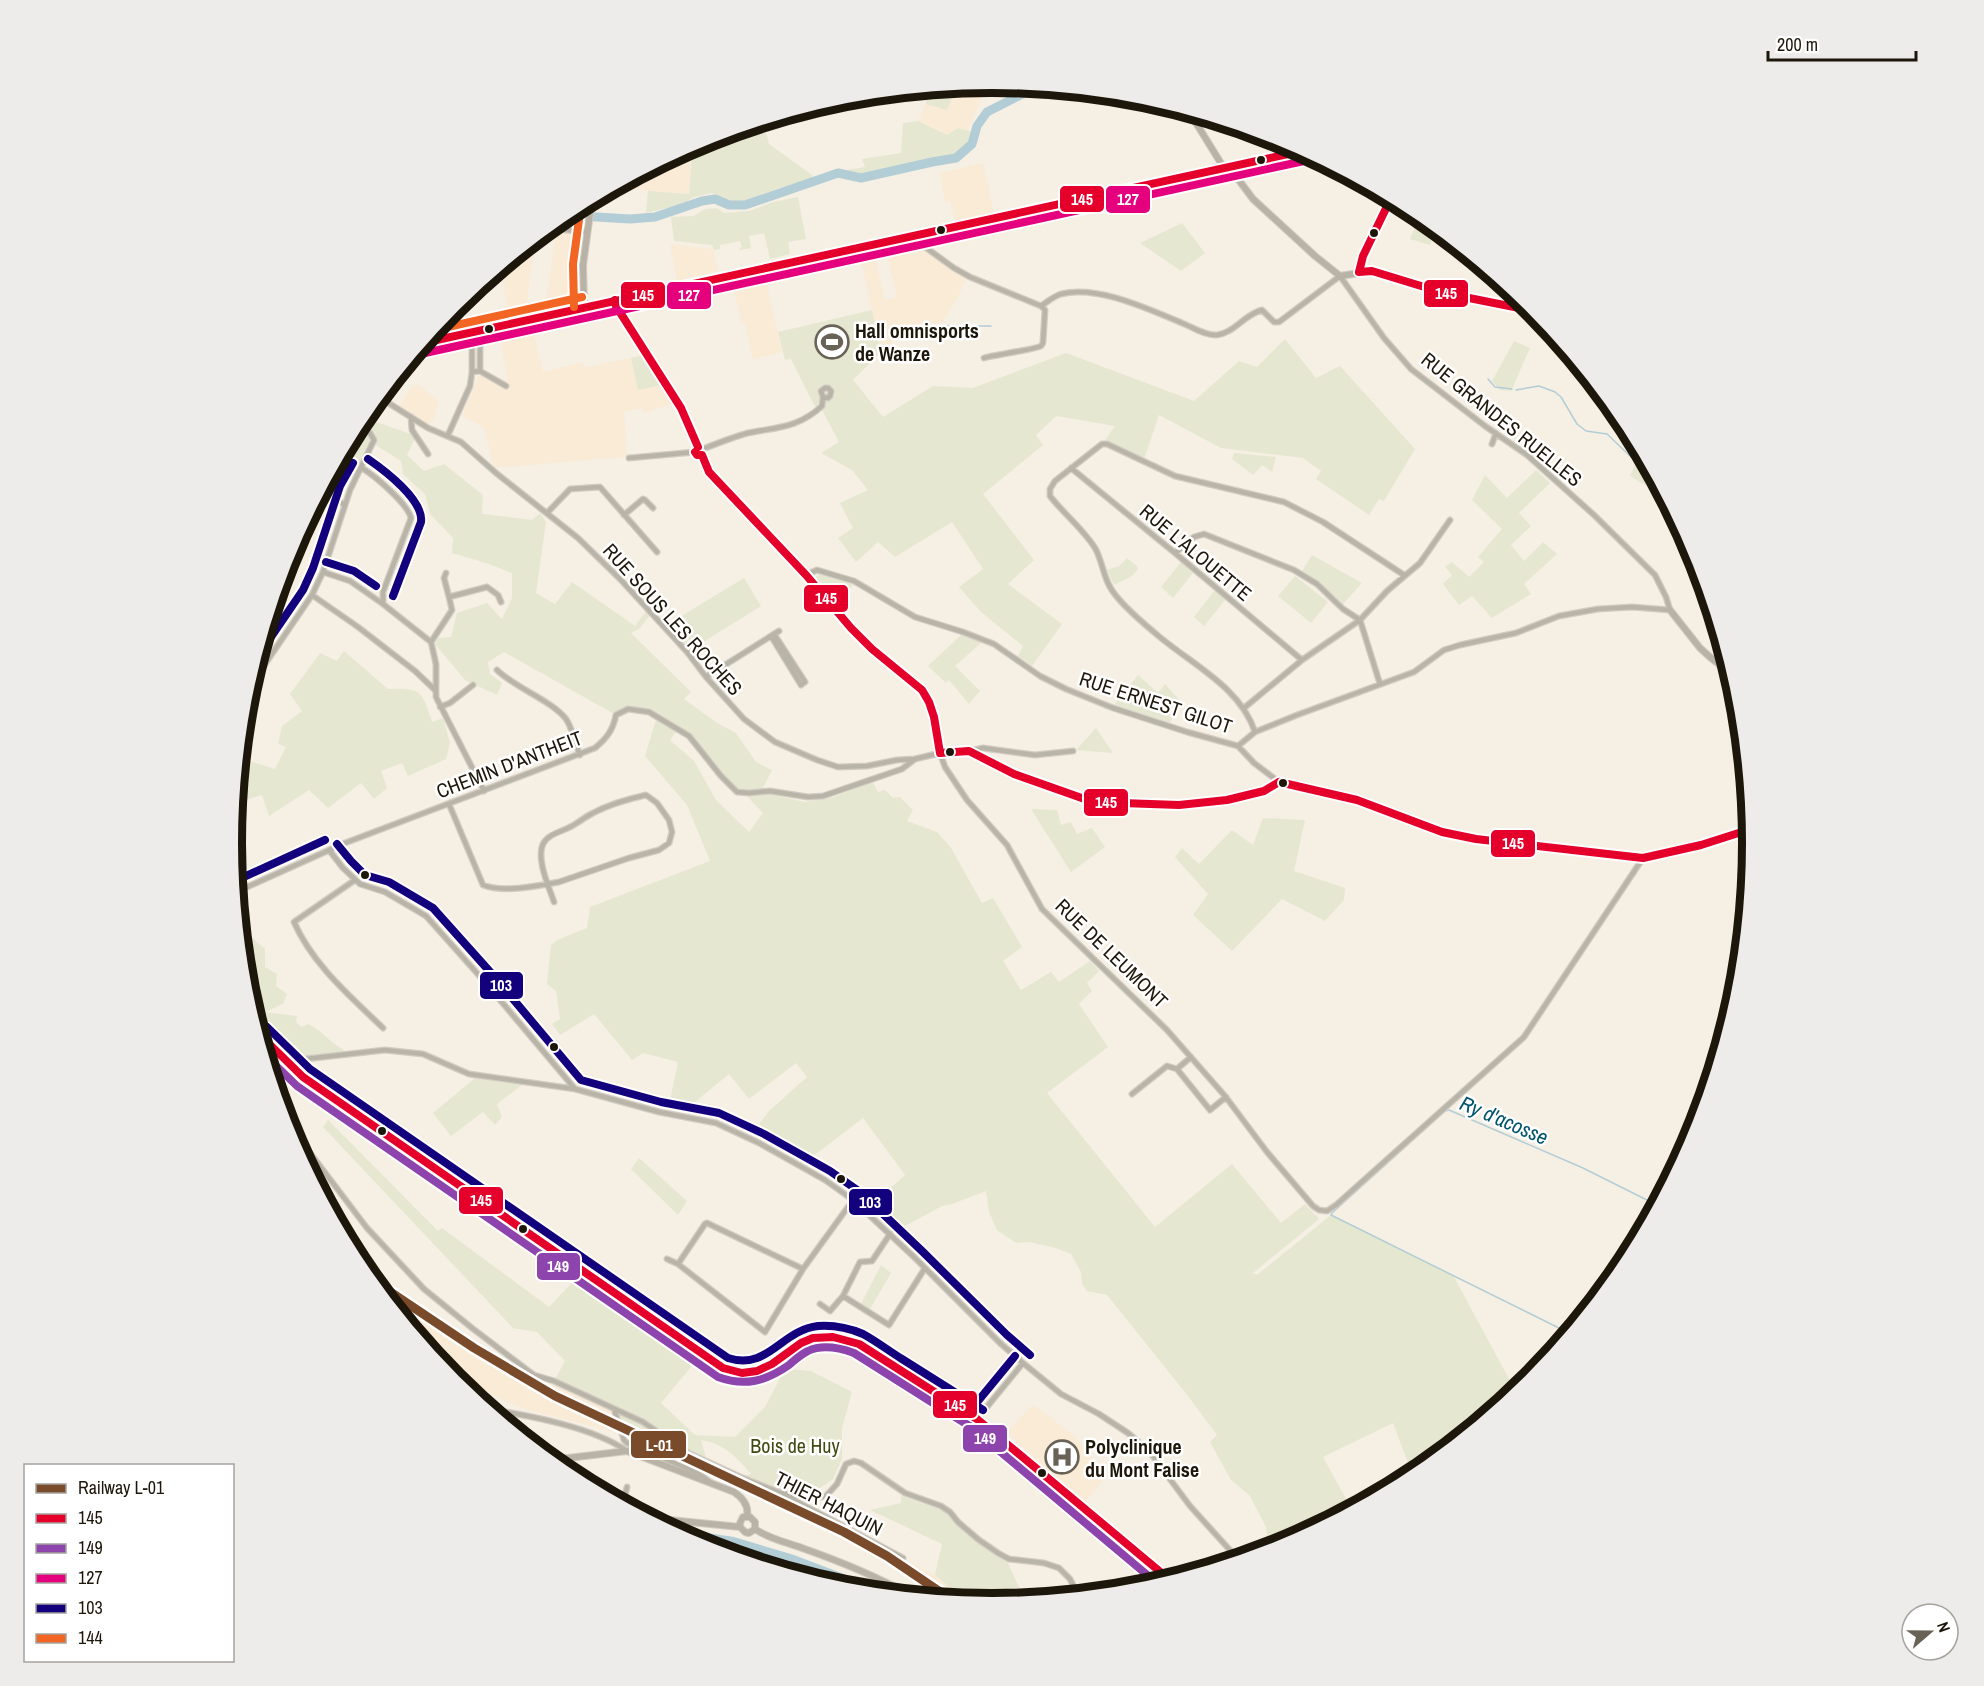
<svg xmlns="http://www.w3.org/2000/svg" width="1984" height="1686" font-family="'Archivo Narrow',sans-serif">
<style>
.built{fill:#f9ebd5}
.green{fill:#e6e7d1;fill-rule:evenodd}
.water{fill:#b3cdd6}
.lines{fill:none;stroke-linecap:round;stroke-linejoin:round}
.stream{stroke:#b3cdd6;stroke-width:1.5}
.river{stroke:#b3cdd6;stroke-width:9}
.street-casing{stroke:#d2cbc3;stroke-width:7}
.secondary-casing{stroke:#d2cbc3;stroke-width:8}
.primary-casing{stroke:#d2cbc3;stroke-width:9}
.street{stroke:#b9b4a8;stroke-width:4.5}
.secondary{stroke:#b8b3a6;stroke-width:6}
.primary{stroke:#b2ac9e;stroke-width:7}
.bus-1-casing{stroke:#fff;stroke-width:12}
.bus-2-casing{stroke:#fff;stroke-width:12}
.bus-3-casing{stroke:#fff;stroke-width:12}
.bus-4-casing{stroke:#fff;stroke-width:12}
.bus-5-casing{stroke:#fff;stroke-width:12}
.bus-1{stroke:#e4002b;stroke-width:8}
.bus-2{stroke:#8e44ad;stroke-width:8}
.bus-3{stroke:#e5007d;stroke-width:8}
.bus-4{stroke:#13007c;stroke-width:8}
.bus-5{stroke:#f26522;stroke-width:8}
.rail-1-casing{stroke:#fff;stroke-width:14}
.rail-1{stroke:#7a4b2a;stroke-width:9}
.bus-dot{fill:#1d160a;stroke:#fff;stroke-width:2}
.labels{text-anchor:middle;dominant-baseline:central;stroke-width:5;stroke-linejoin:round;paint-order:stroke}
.poi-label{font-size:20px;font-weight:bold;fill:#1d160a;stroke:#fff;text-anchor:start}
.street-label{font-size:20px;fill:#1d160a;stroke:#fff}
.park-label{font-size:20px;fill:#3f4910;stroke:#fff}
.water-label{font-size:21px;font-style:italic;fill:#00546d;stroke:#fff}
.rim{fill:none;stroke:#1d160a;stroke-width:8}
.line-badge{stroke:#fff;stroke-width:2}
.badge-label{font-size:16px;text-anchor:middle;font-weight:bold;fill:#fff}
</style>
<rect width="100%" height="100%" fill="#f6efe4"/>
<path class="built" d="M987 83 968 131 958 128 947 135 918 121 926 104 947 110 957 86Z
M684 150 693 151 689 194 648 191 615 186Z
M983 163 994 213 955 221 950 201 945 202 940 173Z
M556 230 584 234 575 298 565 304 545 311Z
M914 240 966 279 957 299 943 322 905 331 881 352 859 251 873 249 885 300 897 297 885 246Z
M536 242 530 274 527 307 543 372 583 362 584 368 643 355 672 404 644 413 642 408 624 412 627 455 623 457 494 468 484 427 462 416 478 377 486 371 508 381 499 331 511 329 500 268 529 244Z
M670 244 713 249 718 271 677 281Z
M764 271 782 352 753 359 745 323H742L731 280Z
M419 385 438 401 434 420 432 419 427 426 399 406 412 386Z
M357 1261 487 1349 534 1375 614 1409 622 1422 688 1453 781 1493 935 1575 966 1601 935 1598 891 1566 798 1516 699 1470 632 1442 618 1433 525 1409 496 1397 435 1358Z
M1031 1406 1038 1408 1076 1437 1105 1478 1085 1502 1006 1433Z"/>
<path class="green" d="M953 86 956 88 947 110 926 104V89Z
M918 121 947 135 958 128 972 132 969 143 953 155 861 176 841 171 865 167 862 159 901 153 903 123Z
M763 122 769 144 812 175V179L779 188 744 202H731L712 193 694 197 678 207 667 208 646 213 648 191 689 194 693 145 701 140Z
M798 197 806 239 788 242 790 254 770 259 764 233 749 236 751 248 740 250 739 248 742 247 740 241 720 245V249L714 250 712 245 674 241 671 217 694 216 705 209 717 208 724 213 749 211 773 202Z
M1420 215 1436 228 1430 245 1410 239Z
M1182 223 1205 253 1181 271 1140 243Z
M872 310 881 352 853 380 883 417 933 386 973 388 1066 353 1194 401 1239 361 1257 367 1285 339 1316 378 1340 366 1415 449 1384 501 1379 499 1369 515 1316 479 1321 471 1303 458 1221 448 1159 415 1144 459 1105 440 1115 426 1056 416 1036 435 1043 445 983 494 1034 560 1008 584 1062 624 1032 666 1018 656 1023 646 981 612 959 587 983 569 952 522 895 557 878 542 856 562 838 538 853 528 840 503 868 490 852 470 821 453 839 442 822 410 814 405 791 359 785 360 778 332Z
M1514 341 1530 348 1511 391 1500 390 1492 381Z
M643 355 661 385 638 390 631 358Z
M362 417 416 436 407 455 424 471 444 464 483 495 482 514 532 520 540 513 546 522 536 593 555 604 572 582 635 626 647 610 651 614 639 629 631 633 691 692 684 699 717 723 736 733 756 762 772 770 761 792 805 802 834 797 872 781 878 792 885 790 893 798 900 797 913 810 907 821 937 832 951 848 982 903 993 898 1022 947 1003 961 1021 990 1051 972 1059 982 1090 961 1099 971 1087 983 1092 991 1079 1004 1108 1047 1047 1093 1155 1227 1232 1164 1281 1223 1305 1204 1319 1219 1253 1273 1257 1275 1331 1215 1453 1275 1516 1392 1424 1468 1411 1471 1393 1423 1323 1457 1346 1499 1353 1508 1283 1546 1275 1548 1268 1543 1266 1527 1250 1496 1231 1480 1210 1442 1217 1435 1188 1396 1107 1295 1087 1291 1082 1284 1081 1272 1071 1254 1056 1248 1029 1242 1016 1243 997 1230 989 1212 986 1191 952 1204 942 1206 890 1234 865 1211 905 1175 863 1118 799 1167C793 1161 792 1157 788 1151 781 1140 770 1131 759 1124L770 1110 807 1077 796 1063 749 1099 729 1074 684 1111 668 1110 678 1062 643 1053 632 1060 594 1014 560 1035 552 1024 560 1019 556 991 547 984 551 945 557 940 587 928 590 907 710 861 687 805 645 756 657 716 628 709 616 715 504 652 488 662 490 674 502 683 497 695 465 680 435 644 438 638 451 637 457 613 487 603 502 619 512 598V573L489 564 452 553 453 538 430 514 425 494 403 474 401 461 374 444V438L358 423ZM678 729 689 736 737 792 744 793 763 813 749 832 716 800 694 761 670 740Z
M354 430 371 437V439L353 474 341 456Z
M1234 453 1276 457 1272 472 1262 465 1253 475 1232 459Z
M1636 463 1653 474 1666 498 1630 476Z
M1536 470 1550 483 1519 513 1531 526 1511 545 1524 561 1543 542 1557 554 1524 584 1531 594 1492 618 1472 596 1459 605 1443 584 1452 575 1445 567 1452 562 1469 577 1484 562 1478 557 1502 529 1472 500 1485 475 1507 498Z
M1312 555 1362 583 1343 604 1321 583 1302 571Z
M1127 558 1138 567C1136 577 1123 580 1114 585L1107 570 1119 566Z
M1181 562 1193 573 1173 598 1161 587Z
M819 574 843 580 853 585 836 607 814 579Z
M1295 576 1328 602 1311 623 1278 596Z
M744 578 761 606 689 651 665 626Z
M1215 590 1226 599 1204 626 1194 617Z
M962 634 982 642 955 666 980 691 969 704 949 680 946 683 928 666Z
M344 651 388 689C421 688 422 690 432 722L443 718 450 743 446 759 408 776 402 763 381 771 387 788 374 799 361 783 328 808 309 790 269 816 262 795 239 802 237 786 240 758 275 769 286 747 278 744 282 726 302 711 290 694 320 653 337 661Z
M1138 675 1158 693 1165 684 1181 702 1170 723 1114 705Z
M1096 728 1113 753 1076 750Z
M1031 809 1057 810 1061 825 1071 822 1077 834 1092 828 1105 847 1071 872Z
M1263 818 1305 820 1294 871 1345 888 1344 900 1325 921 1282 899 1232 951 1193 915 1208 894 1175 857 1182 848 1199 864 1232 830 1253 845Z
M246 932 265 949V967L277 974 276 986 287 994 283 1004 265 1012 297 1016 296 1022 301 1027 308 1024C325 1032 327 1041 343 1049L346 1057 299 1060 256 1024 246 991 241 939Z
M475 1078 522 1085 497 1104 502 1117 495 1125 483 1112 451 1136 433 1113Z
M328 1120 438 1231 442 1228 549 1307 581 1273 696 1361 661 1403 695 1435 735 1437 765 1407 785 1369 811 1371 852 1392 842 1428V1459L833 1479 817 1490 781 1493 740 1477 751 1474C737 1457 723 1443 701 1440L707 1461 622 1422 614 1409 554 1381 565 1361 537 1332 513 1328 323 1127Z
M639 1158 687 1201 678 1215 631 1169Z
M881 1265 891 1273 870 1309 861 1304Z
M901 1496 945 1511 958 1526 1007 1561 1020 1589 1023 1600 992 1603 966 1601 935 1575 942 1544 870 1510 901 1503Z"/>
<path class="water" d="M667 1527 734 1537 794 1555 865 1582 885 1593 843 1589 701 1545Z"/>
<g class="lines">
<path class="stream" d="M947 326H991
M1488 379 1495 387 1512 389
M1516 390 1539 386 1555 392 1561 397 1577 424 1586 431 1607 434 1631 457 1650 469
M1569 1333 1331 1215 1332 1213 1445 1111 1449 1110 1583 1168 1657 1205"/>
<path class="river" d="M559 219 580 216 630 219 655 217 702 201 715 199 729 205H745L838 173 861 178 932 162 956 158 972 144 977 126 987 112 1036 87"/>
<defs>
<path id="street" d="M1161 103 1193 118
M539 235 557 229 587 232
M914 235V239L954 268 970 277 1041 306 1045 310 1043 342C1043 343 1042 345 1041 346 1037 349 994 355 984 358
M1041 306C1047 302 1054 296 1061 294 1098 285 1148 309 1182 323 1192 327 1206 336 1217 335 1234 333 1245 314 1262 310L1274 322H1279L1340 276 1384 338 1411 369 1485 426 1527 455 1594 515 1655 575 1666 597 1670 610 1632 607 1598 609 1559 616 1516 633 1460 645 1444 650 1414 672 1297 715 1255 732 1238 746
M480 330V371
M472 372 480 371 506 386
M379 397 428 428 461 442 496 473 578 538 620 579 687 652 706 677 744 719 775 742 817 760 838 767 867 766 897 760 915 759 940 753 945 767 967 800 1007 845 1042 909 1167 1030 1225 1096 1267 1152 1313 1206 1319 1210 1327 1211 1336 1205 1524 1037 1643 858
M411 417 412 430 428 454
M448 435 470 386 472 372V332
M1492 444 1496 433
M703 449C718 443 733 437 748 433 778 427 798 428 822 406L823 397 821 391 825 388H828L831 391 830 396 828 398 823 397
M629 458 695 452
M362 468C375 476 407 503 411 518L383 592V604
M1071 468 1175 553 1302 660
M322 491 345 505
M547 513 570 489 600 487 657 552
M624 515 643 499 645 500 653 508
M1175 553 1194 537 1204 534 1294 570 1317 584 1343 609 1360 620
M323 572 350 581 383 604 431 642 436 664V697L484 791
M446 573 444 578 449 597 487 587 498 595 501 602
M806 575 817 570 854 581 915 617 963 632 994 644 1040 676 1066 689 1113 708 1187 732 1238 746 1254 763 1279 782
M312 595 358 627 415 671 435 690
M1360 620 1380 684
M771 636 801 685 805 682 774 634
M431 642 452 610 449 597
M497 670C515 688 551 700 566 719 573 729 575 744 580 755
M706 677 779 631
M248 689 312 595 323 572 350 490 374 440 370 433 356 427
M440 707 450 703 473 685
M1244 708 1302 660 1360 620 1387 591 1420 563 1450 520
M1255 732C1240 686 1189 663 1155 633 1143 623 1117 600 1110 587 1103 575 1102 560 1095 548 1083 529 1064 514 1050 496V489L1055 481 1102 444H1107L1175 476 1284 502 1323 522 1404 575
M969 751 983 748 1035 755 1073 751
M449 804 483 885C503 893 537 886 559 882L629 858 659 850 669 843 672 832 669 820 657 803 646 795C628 799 610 804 593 813 585 817 578 823 570 827 561 832 548 834 543 844 536 859 549 887 554 902
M233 823 239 807 237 786
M329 850 343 868 360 884 385 892 426 916 484 981 575 1089 659 1112 716 1123 759 1143 825 1180 853 1200 915 1258 1000 1343 1023 1363 1061 1394 1099 1414 1128 1433 1149 1451 1190 1506 1238 1559
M355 880 294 922C313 965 350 996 383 1028
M236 892 345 843 595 748C607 738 613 730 616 715L628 709 649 712 689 736 721 776 737 792 749 793 770 791 808 797 823 796 902 769 915 759
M256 1024 296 1057 305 1059 385 1050 423 1054 469 1074 575 1089
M1191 1057 1177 1069 1210 1110 1226 1097
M1132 1094 1167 1066 1177 1069
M289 1133 301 1141 367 1228 424 1289 472 1328 534 1375 554 1381 643 1422 688 1453 740 1477 781 1493 903 1558
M890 1234 872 1261 860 1262 843 1296 889 1325 925 1268
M667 1259 678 1264 765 1332 803 1269 853 1200
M678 1264 705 1224 707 1223 803 1269
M820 1304 830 1311 843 1296
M488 1409C531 1416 592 1427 627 1451
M614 1409 624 1440 627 1443 698 1473 710 1482
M977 1419 1023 1363
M784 1493 812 1498 826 1496 837 1484 846 1464 854 1461 861 1463 905 1493 941 1506 950 1512 958 1522 979 1540 998 1553 1009 1559 1044 1563 1059 1568 1070 1579 1078 1595
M623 1504 627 1487"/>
<path id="secondary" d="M1195 114 1193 118 1222 165 1232 171 1253 199 1315 256 1340 276 1372 271 1444 293 1534 311
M1359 272 1363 256 1391 198
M615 300 616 306 681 408 698 447 703 449 702 455
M584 307 583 265 592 199
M698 447 695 450V453L697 455H702L709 472 806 575 851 628 872 649 922 690 929 702 934 717 940 753 969 751 1014 774 1093 802 1141 805H1179L1227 800 1264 791 1279 782 1357 800 1442 832 1476 839 1643 858 1701 845 1751 829
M1670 610 1700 648 1711 658 1719 664 1737 693
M551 1460 627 1451 734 1492C743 1498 749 1505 747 1516
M650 1518 740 1527
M740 1527V1523L743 1517H750L755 1522V1529
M740 1527 745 1532 749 1533 755 1529
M755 1529C769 1539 786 1542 802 1548 839 1561 876 1576 910 1595"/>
<path id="primary" d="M423 343 1302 151
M259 1034 267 1043 303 1077 723 1368C751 1379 765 1369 787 1353 793 1348 798 1343 806 1340 824 1333 842 1337 859 1344L977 1419 1170 1580"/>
</defs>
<use href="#street" class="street-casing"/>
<use href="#secondary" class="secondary-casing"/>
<use href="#primary" class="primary-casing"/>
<use href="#street" class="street"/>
<use href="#secondary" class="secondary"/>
<use href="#primary" class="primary"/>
<defs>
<path id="bus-1" d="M1359 272 1372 271 1444 293 1534 311
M1359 272 1363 256 1391 198
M615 300 616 306 681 408 698 447
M423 343 1302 151
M695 452 697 455H702L709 472 806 575 851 628 872 649 922 690 929 702 934 717 940 753
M940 753 969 751 1014 774 1093 802 1179 805 1227 800 1264 791 1279 782
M1279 782 1357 800 1442 832 1476 839 1643 858 1701 845 1751 829
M259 1034 303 1077 723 1368 742 1373 757 1371 772 1364 801 1343 813 1338 833 1337 859 1344 977 1419 1170 1580"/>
<path id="bus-2" d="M266 1056 297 1086 718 1377C745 1387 766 1381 789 1365 795 1360 801 1354 808 1351 823 1344 840 1348 854 1353L971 1427 1158 1584"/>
<path id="bus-3" d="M425 353 1304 161"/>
<path id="bus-4" d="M368 459C384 470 424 500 421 522L393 596
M326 562 354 571 376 586
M258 656 303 590 313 568 340 486 353 463
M337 844 351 861 365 875 389 882 433 908 492 974 581 1080 661 1102 719 1113 764 1134 830 1171 860 1192 922 1251 1007 1335 1030 1355
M235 881 325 840
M267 1027 310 1069 728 1358C768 1371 781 1330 818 1326 833 1325 849 1328 863 1334 876 1341 889 1351 902 1359 929 1376 956 1393 983 1410
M969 1412 1015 1356"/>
<path id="bus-5" d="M574 307 573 264 581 205
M434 330 582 297"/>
</defs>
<use href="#bus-1" class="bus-1-casing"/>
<use href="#bus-2" class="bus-2-casing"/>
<use href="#bus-3" class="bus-3-casing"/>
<use href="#bus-4" class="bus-4-casing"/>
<use href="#bus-5" class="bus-5-casing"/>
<use href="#bus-1" class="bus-1"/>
<use href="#bus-2" class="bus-2"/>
<use href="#bus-3" class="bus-3"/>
<use href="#bus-4" class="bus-4"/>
<use href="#bus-5" class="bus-5"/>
<defs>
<path id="rail-1" d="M371 1279 474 1348 555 1396 844 1532 887 1556 952 1600"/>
</defs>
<use href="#rail-1" class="rail-1-casing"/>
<use href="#rail-1" class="rail-1"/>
</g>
<defs>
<symbol id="stadium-ring" viewBox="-11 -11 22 22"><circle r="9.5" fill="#fff" stroke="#696256" stroke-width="1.5"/><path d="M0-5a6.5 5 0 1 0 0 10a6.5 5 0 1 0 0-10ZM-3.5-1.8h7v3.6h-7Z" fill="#696256"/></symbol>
<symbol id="hospital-ring" viewBox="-11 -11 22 22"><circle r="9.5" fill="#fff" stroke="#696256" stroke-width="1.5"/><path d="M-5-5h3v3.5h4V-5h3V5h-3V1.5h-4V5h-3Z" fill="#696256"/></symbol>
</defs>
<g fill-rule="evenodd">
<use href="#stadium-ring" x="813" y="323" width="38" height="38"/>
<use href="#hospital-ring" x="1043" y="1438" width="38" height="38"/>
</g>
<g class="bus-dot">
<circle cx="1261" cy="160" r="5"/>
<circle cx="941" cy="230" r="5"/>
<circle cx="1374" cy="233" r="5"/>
<circle cx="489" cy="329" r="5"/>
<circle cx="950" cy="752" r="5"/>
<circle cx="1283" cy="783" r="5"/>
<circle cx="365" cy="875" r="5"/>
<circle cx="554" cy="1047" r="5"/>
<circle cx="382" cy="1131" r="5"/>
<circle cx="841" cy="1179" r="5"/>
<circle cx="523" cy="1229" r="5"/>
<circle cx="1042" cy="1473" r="5"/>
</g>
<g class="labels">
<g class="poi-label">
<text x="855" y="330">Hall omnisports<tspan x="855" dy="23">de Wanze</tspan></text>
<text x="1085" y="1446">Polyclinique<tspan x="1085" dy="23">du Mont Falise</tspan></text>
</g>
<g class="street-label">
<text transform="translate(1502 419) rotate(39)">RUE GRANDES RUELLES</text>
<text transform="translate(1196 552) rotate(40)">RUE L'ALOUETTE</text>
<text transform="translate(673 619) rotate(48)">RUE SOUS LES ROCHES</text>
<text transform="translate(1156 702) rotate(18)">RUE ERNEST GILOT</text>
<text transform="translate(509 764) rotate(-21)">CHEMIN D'ANTHEIT</text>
<text transform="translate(1112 953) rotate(44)">RUE DE LEUMONT</text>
<text transform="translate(829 1503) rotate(27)">THIER HAQUIN</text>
</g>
<g class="park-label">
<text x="795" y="1445">Bois de Huy</text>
</g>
<g class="water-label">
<text transform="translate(1504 1120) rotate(23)">Ry d'acosse</text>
</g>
</g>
<path d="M0 0H1984V1686H0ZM242 843a750 750 0 1 1 1500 0a750 750 0 1 1-1500 0Z" fill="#edeceb" fill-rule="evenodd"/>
<path class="rim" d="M242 843a750 750 0 1 1 1500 0a750 750 0 1 1-1500 0Z"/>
<g class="line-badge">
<rect x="1059" y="185" width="46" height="28" rx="6" fill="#e4002b"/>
<rect x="1105" y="185" width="46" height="29" rx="6" fill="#e5007d"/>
<rect x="1423" y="279" width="46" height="29" rx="6" fill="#e4002b"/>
<rect x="620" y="281" width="46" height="28" rx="6" fill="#e4002b"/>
<rect x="666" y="281" width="46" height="29" rx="6" fill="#e5007d"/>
<rect x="803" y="584" width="46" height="29" rx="6" fill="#e4002b"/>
<rect x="1083" y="788" width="46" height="29" rx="6" fill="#e4002b"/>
<rect x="1490" y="829" width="46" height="29" rx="6" fill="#e4002b"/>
<rect x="479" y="971" width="45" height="29" rx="6" fill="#13007c"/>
<rect x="458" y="1186" width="46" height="29" rx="6" fill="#e4002b"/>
<rect x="848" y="1188" width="45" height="28" rx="6" fill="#13007c"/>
<rect x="536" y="1252" width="45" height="29" rx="6" fill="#8e44ad"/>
<rect x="932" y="1390" width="46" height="29" rx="6" fill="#e4002b"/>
<rect x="962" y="1424" width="46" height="29" rx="6" fill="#8e44ad"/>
<rect x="630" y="1430" width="57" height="29" rx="6" fill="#7a4b2a"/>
</g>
<g class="badge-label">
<text x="1082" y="205">145</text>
<text x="1128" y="205">127</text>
<text x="1446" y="299">145</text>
<text x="643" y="301">145</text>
<text x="689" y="301">127</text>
<text x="826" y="604">145</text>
<text x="1106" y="808">145</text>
<text x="1513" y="849">145</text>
<text x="501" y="991">103</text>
<text x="481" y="1206">145</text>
<text x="870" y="1208">103</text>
<text x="558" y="1272">149</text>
<text x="955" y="1411">145</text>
<text x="985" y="1444">149</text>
<text x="659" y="1451">L-01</text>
</g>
<rect x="24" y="1464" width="210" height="198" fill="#ffffff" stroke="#a5a29d" stroke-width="1.5"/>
<rect x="36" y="1484" width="30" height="9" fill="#7a4b2a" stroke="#a5a29d" stroke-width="1.5"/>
<text x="78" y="1494" font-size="18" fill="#1d160a">Railway L-01</text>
<rect x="36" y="1514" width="30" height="9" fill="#e4002b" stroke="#a5a29d" stroke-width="1.5"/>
<text x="78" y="1524" font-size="18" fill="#1d160a">145</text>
<rect x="36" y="1544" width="30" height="9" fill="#8e44ad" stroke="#a5a29d" stroke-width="1.5"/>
<text x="78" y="1554" font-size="18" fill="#1d160a">149</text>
<rect x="36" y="1574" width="30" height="9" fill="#e5007d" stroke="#a5a29d" stroke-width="1.5"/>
<text x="78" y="1584" font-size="18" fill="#1d160a">127</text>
<rect x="36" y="1604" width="30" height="9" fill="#13007c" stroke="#a5a29d" stroke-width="1.5"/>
<text x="78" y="1614" font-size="18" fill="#1d160a">103</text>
<rect x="36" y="1634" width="30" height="9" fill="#f26522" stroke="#a5a29d" stroke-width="1.5"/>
<text x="78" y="1644" font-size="18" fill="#1d160a">144</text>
<g transform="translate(1930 1632) rotate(70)"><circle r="28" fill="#ffffff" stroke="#a5a29d" stroke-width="1.5"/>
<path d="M0-4.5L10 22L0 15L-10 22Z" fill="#696256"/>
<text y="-9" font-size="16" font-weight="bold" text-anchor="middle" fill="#1d160a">N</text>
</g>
<path d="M1768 51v9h148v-9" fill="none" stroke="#1d160a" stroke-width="3"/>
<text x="1777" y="51" font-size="18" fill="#1d160a" stroke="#ffffff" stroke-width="4.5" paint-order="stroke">200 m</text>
</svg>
